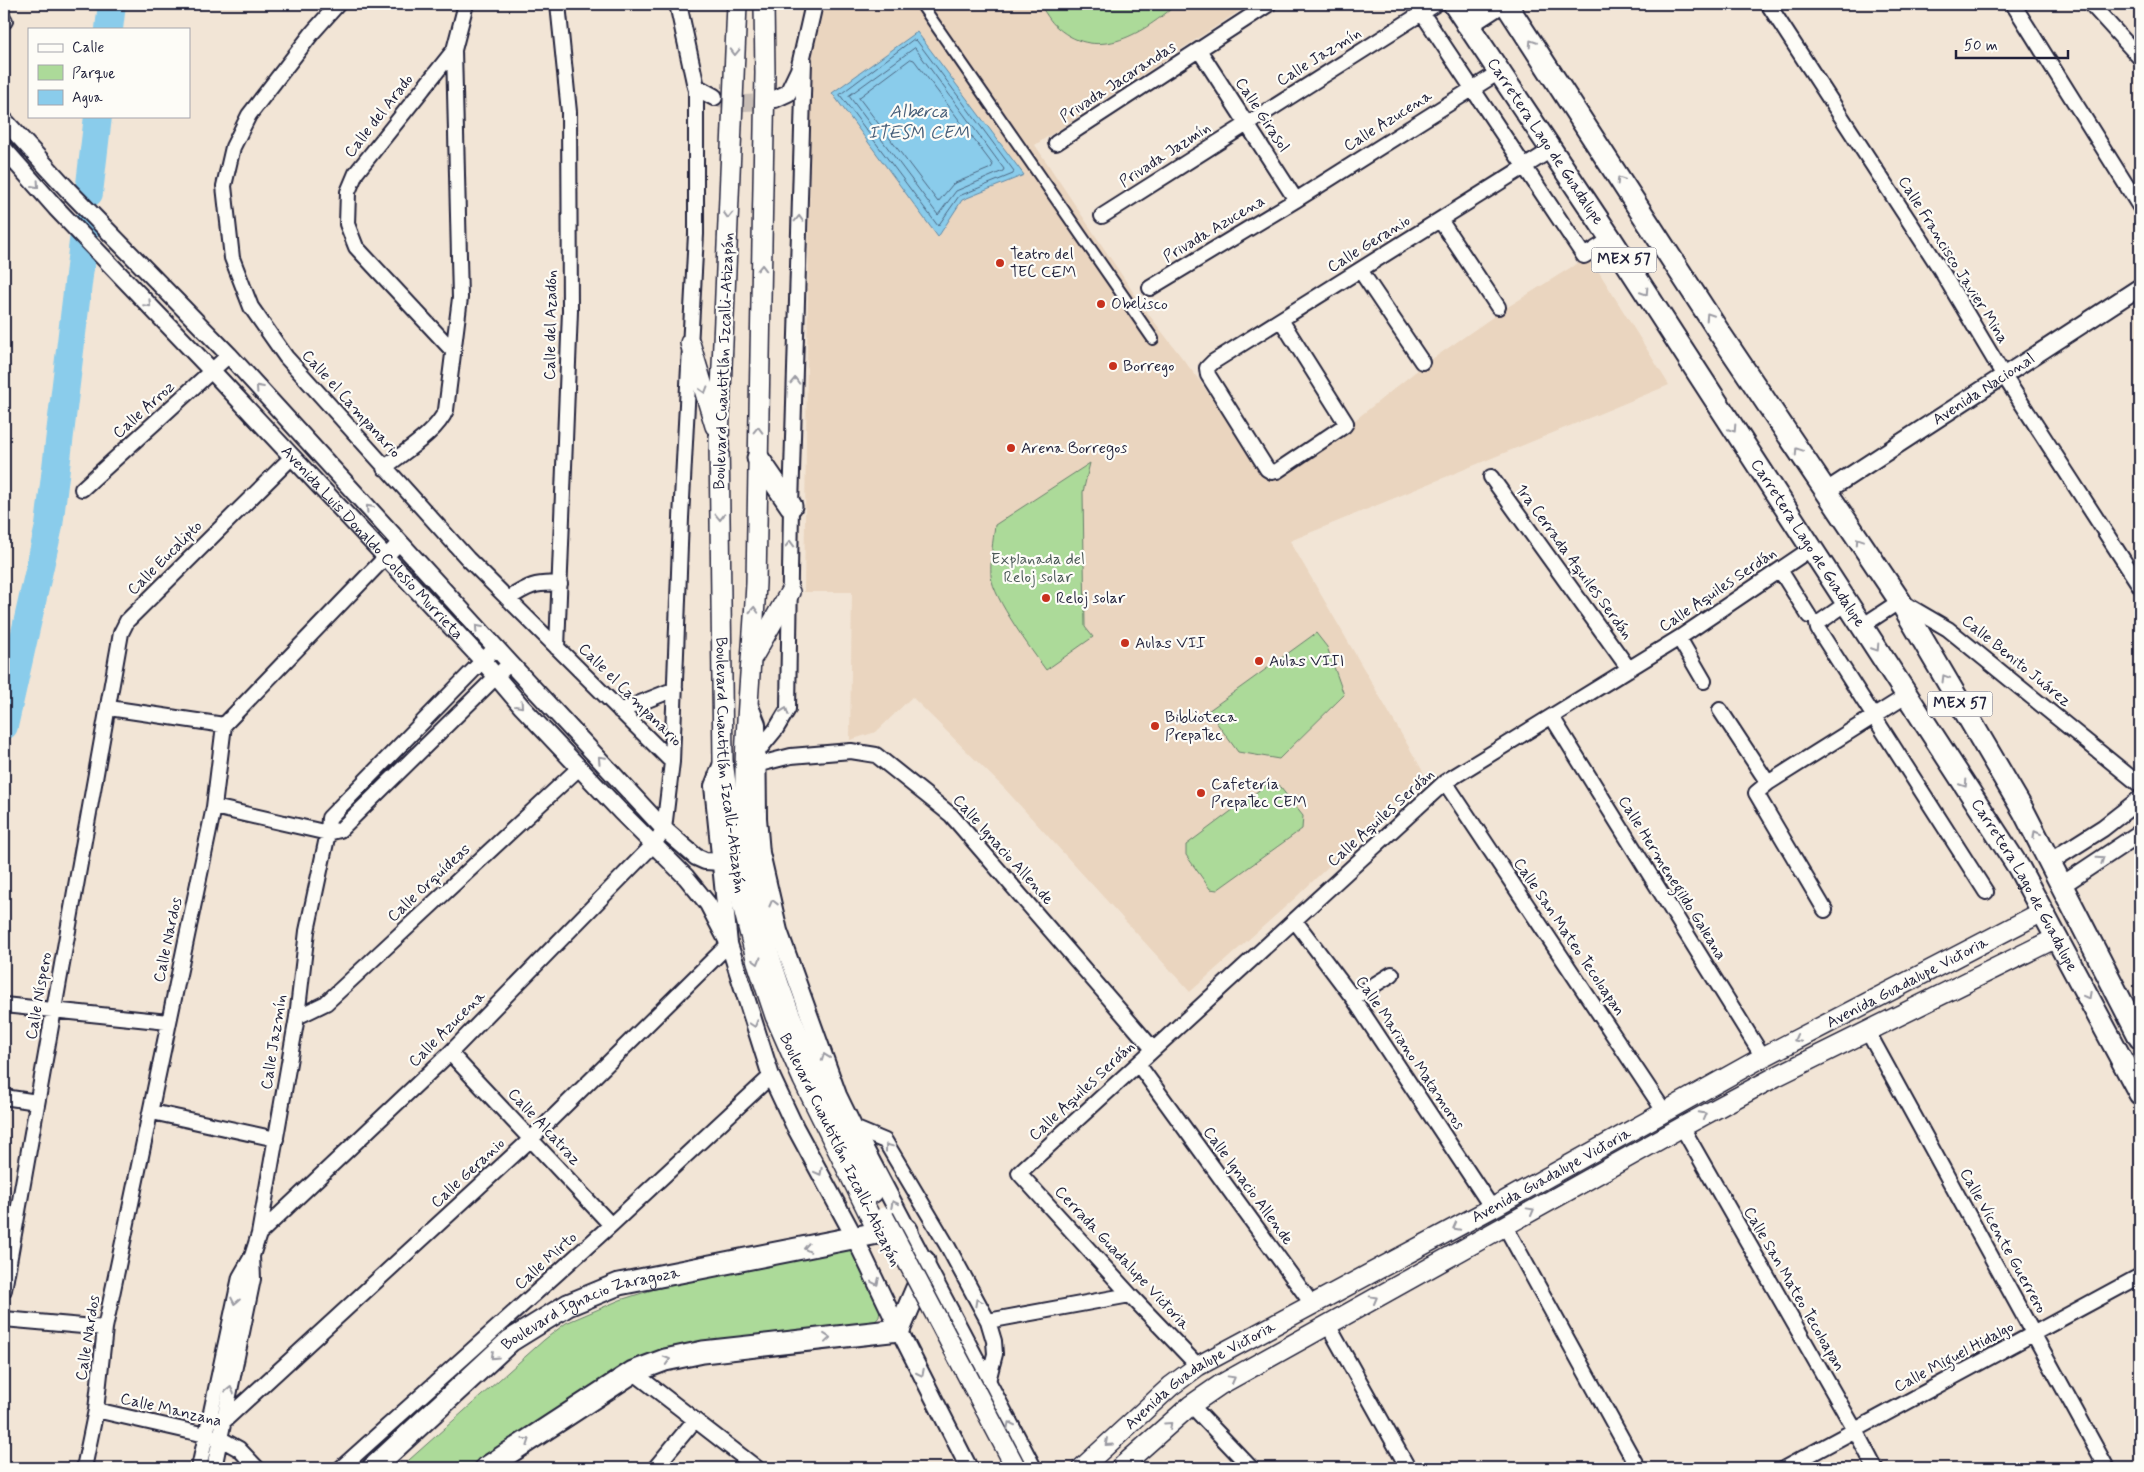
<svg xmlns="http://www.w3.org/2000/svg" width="2144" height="1472" font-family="Mynerve,sans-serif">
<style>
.built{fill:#ead5bf}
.green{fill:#acda99;stroke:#677e6a}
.water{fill:#8acceb;stroke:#6088a5}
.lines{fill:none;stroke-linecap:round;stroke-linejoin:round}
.shore{stroke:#4c6681;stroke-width:1}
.river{stroke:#8acceb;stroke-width:28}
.tertiary-tunnel{stroke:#c8beb7;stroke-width:16;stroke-dasharray:16 8;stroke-linecap:butt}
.pedestrian-casing{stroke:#22223b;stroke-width:14}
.minor-casing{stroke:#22223b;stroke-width:18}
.tertiary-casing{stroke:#22223b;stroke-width:20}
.secondary-casing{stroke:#22223b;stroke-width:22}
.primary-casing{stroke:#22223b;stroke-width:25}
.pedestrian{stroke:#fdfcf7;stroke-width:10}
.minor{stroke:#fdfcf7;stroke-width:14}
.tertiary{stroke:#fdfcf7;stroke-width:16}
.secondary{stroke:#fdfcf7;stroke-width:19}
.primary{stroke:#fdfcf7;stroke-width:21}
.secondary-bridge-casing{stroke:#22223b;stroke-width:22;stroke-linecap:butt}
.secondary-bridge{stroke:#fdfcf7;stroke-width:19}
.oneway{stroke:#9a9aa2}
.poi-dot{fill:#c8321e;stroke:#fdfcf7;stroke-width:2}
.labels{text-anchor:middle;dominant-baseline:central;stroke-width:4.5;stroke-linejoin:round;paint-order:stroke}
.shield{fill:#fdfcf7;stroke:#646373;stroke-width:1}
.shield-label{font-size:15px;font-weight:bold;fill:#22223b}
.street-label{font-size:16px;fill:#22223b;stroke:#fdfcf7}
.poi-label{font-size:16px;fill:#22223b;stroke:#fdfcf7;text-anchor:start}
.park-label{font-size:16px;fill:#4b5957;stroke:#fdfcf7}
.water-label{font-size:18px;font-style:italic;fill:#465e79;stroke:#fdfcf7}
</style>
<rect width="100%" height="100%" fill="#f2e5d6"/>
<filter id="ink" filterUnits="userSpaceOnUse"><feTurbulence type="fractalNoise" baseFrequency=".02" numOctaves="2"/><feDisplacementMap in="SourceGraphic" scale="10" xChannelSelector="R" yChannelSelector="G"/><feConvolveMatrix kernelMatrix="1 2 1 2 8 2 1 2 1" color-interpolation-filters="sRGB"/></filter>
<g filter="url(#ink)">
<path class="built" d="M815 4H1250L1035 145 1143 307 1199 380 1269 481 1349 425 1425 364 1503 310 1589 256 1669 385 1290 541 1425 775 1294 899 1190 992 1005 789 912 697 876 732 850 740 852 592H804L811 65Z"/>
<path class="green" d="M1039 4H1177C1144 32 1099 63 1058 28 1050 22 1045 11 1039 4Z
M1090 463 1083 492 1085 627 1093 637 1046 670C1032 651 993 598 991 576 990 559 993 541 995 525Z
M1316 633 1327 647 1344 695 1279 759 1238 752 1208 711Z
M1270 782 1277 783 1303 816 1302 829 1217 890 1210 889 1186 855V845Z
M843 1247H849L880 1309 879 1317 873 1324 639 1365 477 1468H400L544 1340 566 1323 620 1300 655 1289Z"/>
<path class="water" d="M917 32 1024 175 962 200 938 237 832 93Z"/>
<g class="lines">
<path class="shore" d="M913 40 917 41 1014 171 1013 174 959 196 938 226 840 95Z
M915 48 1004 169 1003 171 956 191 938 215 849 96Z
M911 59 914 60 993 165 991 168 953 184 938 202 859 98Z"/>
<path class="river" d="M109 29 112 4
M89 193 98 116
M4 726 49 526 85 225"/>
<path class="tertiary-tunnel" d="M714 97C736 105 753 104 775 99"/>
<defs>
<path id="pedestrian" d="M921 4 1153 339"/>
<path id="minor" d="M338 4 313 32 249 115 233 147 224 186 232 258 251 307 286 357 468 559 672 762
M1416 4 1584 256 1611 239
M1768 4 1939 267 2004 376 2140 586
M2013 4 2140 207
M2091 4 2140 58
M4 19 5 21
M1199 50 1296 200
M1056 143 1269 4
M1102 216 1436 4
M1440 220 1498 307
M1360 270 1422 362
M1150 288 1296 200 1499 72
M1281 320 1346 423 1344 426 1277 471 1272 472 1267 469 1208 375 1207 368 1213 362 1551 150
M453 351 356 247 347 224 348 192 356 173 454 50
M384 468C404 452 437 432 446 410L460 298 454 50 466 4
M1491 477 1629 669
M82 489 229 355
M1780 570 1809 616
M508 599C528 586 536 582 560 584
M1847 603 1817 624 1818 629 1986 892
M1862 626 1900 601 1948 629 2140 785
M1679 638 1704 681
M557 648 570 311 569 112 558 4
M109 708 224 725
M1720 710 1768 783
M620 711 675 689
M1552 717 1763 1057
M758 751 776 729 788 709 791 506 804 61
M756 765 791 756 851 751 876 755 951 815 1153 1049
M1445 782 1664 1111
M214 807 328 833 340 830 510 663
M1825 910 1756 793 1768 783 1906 696
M1295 921 1353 998 1492 1208
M1353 998 1392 974
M4 1005 168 1022
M297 1017 326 1003 579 768
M1868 1032 2107 1468
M450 1053 611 1225
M1138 1064 1312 1304
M4 1097 37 1102
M152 1112 276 1139
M1682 1127 1855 1430 1875 1468
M854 1128 885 1141 948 1247 988 1321 994 1341 995 1354 988 1381
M1505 1226 1638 1468
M259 1234 450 1053 654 844 664 829 672 762 681 518 696 234V87
M4 1290 121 633 127 621 292 457
M4 1319 105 1328
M988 1321 1130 1295
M1328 1325 1408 1468
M1198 1366 1130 1295 1019 1173 1445 782 1679 638 1812 548
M633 1372 757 1468
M1191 1405 1251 1468
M96 1410 219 1438 239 1449 257 1468
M210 1416 224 1421 531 1139 729 944
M84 1468 96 1410 105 1328 214 807 224 725 400 542
M199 1468 240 1277 252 1256 259 1234 297 1017 307 931 328 833 329 818 496 647
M214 1468 253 1279 252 1256
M341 1468 611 1225 771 1076
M655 1468 695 1420
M1785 1468 2140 1276"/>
<g id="tertiary">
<path d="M678 4 696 87 714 97"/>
<path d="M775 99 788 93 799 70 814 4"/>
<path d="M4 120 68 190 229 355 510 663 664 829 696 857 705 861 722 862"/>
<path id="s1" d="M4 149 56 208 212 371 483 661 522 707 620 811 686 877 708 904 729 944"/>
<path id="s2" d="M1825 492 2140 287"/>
<path d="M749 704 757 724 758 818 761 853 779 931 838 1095 854 1128 1033 1468"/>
<path d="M723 761 713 786 729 944 771 1076 795 1127 855 1238 899 1330 969 1468"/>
<path d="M2051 861 2103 828 2140 799"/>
<path d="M2062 885 2140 833"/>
</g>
<g id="secondary">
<path id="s3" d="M737 4 719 439 723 761 742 904 757 962 775 1016 803 1080 873 1222"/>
<path d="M764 4 765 73 756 583C752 669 740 757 747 843 758 969 819 1082 873 1193"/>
<path d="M690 343 715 426"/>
<path d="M754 655 790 592"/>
<path id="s4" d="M1082 1468 1171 1386 1198 1366 1492 1208 1763 1057 2042 912"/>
<path d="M1120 1468 1191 1405 1220 1385 1682 1127 1775 1077 2056 938"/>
</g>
<g id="primary">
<path id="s5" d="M1454 4 1611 239 2019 868 2140 1094"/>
<path d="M1506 4 1719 332 1900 601 2024 812 2140 1038"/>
<path d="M1467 24 1498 4"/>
<path d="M758 458 791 506"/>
<path id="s6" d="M373 1468 510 1341 568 1305 619 1284 898 1229 907 1230"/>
<path d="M486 1468 633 1372 665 1360 703 1352 899 1330 920 1281 924 1261"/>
</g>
</defs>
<use href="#pedestrian" class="pedestrian-casing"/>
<use href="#minor" class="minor-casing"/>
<use href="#tertiary" class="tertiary-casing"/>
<use href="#secondary" class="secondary-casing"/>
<use href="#primary" class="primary-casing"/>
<use href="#pedestrian" class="pedestrian"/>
<use href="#minor" class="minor"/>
<use href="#tertiary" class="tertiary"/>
<use href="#secondary" class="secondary"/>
<use href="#primary" class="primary"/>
<defs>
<path id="secondary-bridge" d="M884 1217 1016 1468"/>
</defs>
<use href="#secondary-bridge" class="secondary-bridge-casing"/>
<use href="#secondary-bridge" class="secondary-bridge"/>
</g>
<defs><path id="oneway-chevron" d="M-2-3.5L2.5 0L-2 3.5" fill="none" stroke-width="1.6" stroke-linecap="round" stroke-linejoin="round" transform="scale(1.25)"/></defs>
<g class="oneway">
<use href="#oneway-chevron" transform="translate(1532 43) rotate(-123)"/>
<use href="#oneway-chevron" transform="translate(735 52) rotate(92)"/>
<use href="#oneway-chevron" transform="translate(1620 180) rotate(-123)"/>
<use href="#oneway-chevron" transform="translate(36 185) rotate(48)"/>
<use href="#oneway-chevron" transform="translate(728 215) rotate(92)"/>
<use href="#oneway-chevron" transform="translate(799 219) rotate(-88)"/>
<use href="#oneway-chevron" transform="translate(762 268) rotate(-89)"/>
<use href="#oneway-chevron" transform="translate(1645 292) rotate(57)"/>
<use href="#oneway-chevron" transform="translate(148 304) rotate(46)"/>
<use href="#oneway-chevron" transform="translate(1709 316) rotate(-123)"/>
<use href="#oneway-chevron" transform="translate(795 381) rotate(-88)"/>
<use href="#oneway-chevron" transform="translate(259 388) rotate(-132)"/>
<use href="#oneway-chevron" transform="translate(704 390) rotate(73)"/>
<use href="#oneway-chevron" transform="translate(1733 429) rotate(57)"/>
<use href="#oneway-chevron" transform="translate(758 430) rotate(-89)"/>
<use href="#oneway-chevron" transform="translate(1798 451) rotate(-124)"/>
<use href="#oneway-chevron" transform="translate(369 508) rotate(-132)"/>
<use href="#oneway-chevron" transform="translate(720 517) rotate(89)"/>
<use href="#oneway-chevron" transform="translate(1859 541) rotate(-124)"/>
<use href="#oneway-chevron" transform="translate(790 544) rotate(-89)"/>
<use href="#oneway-chevron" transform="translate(754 610) rotate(-87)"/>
<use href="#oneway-chevron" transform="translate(478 628) rotate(-132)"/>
<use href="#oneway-chevron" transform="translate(1876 648) rotate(57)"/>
<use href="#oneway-chevron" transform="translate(1945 678) rotate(-121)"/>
<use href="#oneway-chevron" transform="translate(520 705) rotate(48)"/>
<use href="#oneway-chevron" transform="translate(785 711) rotate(-70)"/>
<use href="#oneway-chevron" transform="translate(601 759) rotate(-133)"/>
<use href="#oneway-chevron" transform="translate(1964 784) rotate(57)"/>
<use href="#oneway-chevron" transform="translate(2036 834) rotate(-119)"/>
<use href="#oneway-chevron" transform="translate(2101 859) rotate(-34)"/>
<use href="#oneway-chevron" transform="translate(773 903) rotate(-104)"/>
<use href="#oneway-chevron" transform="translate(757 961) rotate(74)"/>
<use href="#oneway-chevron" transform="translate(2088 996) rotate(62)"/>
<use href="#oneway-chevron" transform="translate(754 1024) rotate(72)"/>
<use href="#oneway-chevron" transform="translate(1797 1039) rotate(152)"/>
<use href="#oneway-chevron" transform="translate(825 1057) rotate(-110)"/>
<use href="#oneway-chevron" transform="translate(1703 1115) rotate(-28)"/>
<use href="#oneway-chevron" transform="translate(888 1147) rotate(-127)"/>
<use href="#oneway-chevron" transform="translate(819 1172) rotate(62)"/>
<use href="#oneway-chevron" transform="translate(894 1204) rotate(-118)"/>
<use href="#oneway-chevron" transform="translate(1531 1211) rotate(-29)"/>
<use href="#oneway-chevron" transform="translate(1456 1227) rotate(152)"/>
<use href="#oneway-chevron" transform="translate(807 1248) rotate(169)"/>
<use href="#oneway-chevron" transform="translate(876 1282) rotate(65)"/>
<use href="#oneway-chevron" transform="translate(1374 1299) rotate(-29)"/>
<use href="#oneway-chevron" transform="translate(235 1301) rotate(102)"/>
<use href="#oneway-chevron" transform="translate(978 1302) rotate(-119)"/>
<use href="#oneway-chevron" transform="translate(827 1338) rotate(-6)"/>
<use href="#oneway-chevron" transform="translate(494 1356) rotate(137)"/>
<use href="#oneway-chevron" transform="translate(667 1360) rotate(-16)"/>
<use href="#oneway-chevron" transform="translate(921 1373) rotate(63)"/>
<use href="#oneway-chevron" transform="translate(1232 1379) rotate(-29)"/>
<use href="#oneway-chevron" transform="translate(230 1390) rotate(-78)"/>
<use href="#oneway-chevron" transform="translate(1010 1425) rotate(-117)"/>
<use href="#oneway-chevron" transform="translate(1169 1425) rotate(-42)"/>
<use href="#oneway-chevron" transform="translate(527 1441) rotate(-34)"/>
<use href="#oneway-chevron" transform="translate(1108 1443) rotate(138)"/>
</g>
</g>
<g class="poi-dot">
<circle cx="1000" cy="263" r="5"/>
<circle cx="1101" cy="304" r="5"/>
<circle cx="1113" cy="366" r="5"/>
<circle cx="1011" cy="448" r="5"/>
<circle cx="1046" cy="598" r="5"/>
<circle cx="1125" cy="643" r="5"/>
<circle cx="1259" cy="661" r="5"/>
<circle cx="1155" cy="726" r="5"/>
<circle cx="1201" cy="793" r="5"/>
</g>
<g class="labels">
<g class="shield">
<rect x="1591.5" y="247.5" width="65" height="25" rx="4"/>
<rect x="1927.5" y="691.5" width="65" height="25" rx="4"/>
</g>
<g class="shield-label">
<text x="1624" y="260">MEX 57</text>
<text x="1960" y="704">MEX 57</text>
</g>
<g class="street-label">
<text transform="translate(1319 57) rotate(-32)">Calle Jazmín</text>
<text transform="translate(1118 82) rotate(-33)">Privada Jacarandas</text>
<text transform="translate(1262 115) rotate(57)">Calle Girasol</text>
<text transform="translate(379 116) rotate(-52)">Calle del Arado</text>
<text transform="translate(1388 121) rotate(-32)">Calle Azucena</text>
<text stroke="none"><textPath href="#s5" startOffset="165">Carretera Lago de Guadalupe</textPath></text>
<text transform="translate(1165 155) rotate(-33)">Privada Jazmín</text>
<text transform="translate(1214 229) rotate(-31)">Privada Azucena</text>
<text transform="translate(1369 244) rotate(-32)">Calle Geranio</text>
<text transform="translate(1953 260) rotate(58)">Calle Francisco Javier Mina</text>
<text transform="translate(551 325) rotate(-89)">Calle del Azadón</text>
<text transform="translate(724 361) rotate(-88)">Boulevard Cuautitlán Izcalli-Atizapán</text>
<text stroke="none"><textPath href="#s2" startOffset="189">Avenida Nacional</textPath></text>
<text transform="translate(351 404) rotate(48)">Calle el Campanario</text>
<text transform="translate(144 410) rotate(-42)">Calle Arroz</text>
<text stroke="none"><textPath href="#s1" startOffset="539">Avenida Luis Donaldo Colosio Murrieta</textPath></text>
<text stroke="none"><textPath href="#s5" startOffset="645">Carretera Lago de Guadalupe</textPath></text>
<text transform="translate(165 558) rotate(-45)">Calle Eucalipto</text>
<text transform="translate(1574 562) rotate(54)">1ra Cerrada Aquiles Serdán</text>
<text transform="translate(1718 590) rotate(-34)">Calle Aquiles Serdán</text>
<text transform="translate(2016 661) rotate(39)">Calle Benito Juárez</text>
<text transform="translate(630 695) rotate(45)">Calle el Campanario</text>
<text stroke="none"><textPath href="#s3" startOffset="762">Boulevard Cuautitlán Izcalli-Atizapán</textPath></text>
<text transform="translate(1381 818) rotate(-42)">Calle Aquiles Serdán</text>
<text transform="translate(1003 850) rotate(48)">Calle Ignacio Allende</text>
<text transform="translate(1672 878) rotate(58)">Calle Hermenegildo Galeana</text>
<text transform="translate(429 883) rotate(-43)">Calle Orquídeas</text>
<text stroke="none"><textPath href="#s5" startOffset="1050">Carretera Lago de Guadalupe</textPath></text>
<text transform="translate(1569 937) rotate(56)">Calle San Mateo Tecoloapan</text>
<text transform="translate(168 940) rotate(-78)">Calle Nardos</text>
<text stroke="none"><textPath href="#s4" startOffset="961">Avenida Guadalupe Victoria</textPath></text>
<text transform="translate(39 996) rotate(-80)">Calle Níspero</text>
<text transform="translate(447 1029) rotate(-45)">Calle Azucena</text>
<text transform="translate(274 1042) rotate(-81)">Calle Jazmín</text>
<text transform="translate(1410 1053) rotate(56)">Calle Mariano Matamoros</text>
<text transform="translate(1082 1091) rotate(-43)">Calle Aquiles Serdán</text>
<text transform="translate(544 1127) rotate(47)">Calle Alcatraz</text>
<text transform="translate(840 1150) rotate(64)">Boulevard Cuautitlán Izcalli-Atizapán</text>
<text transform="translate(468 1173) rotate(-43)">Calle Geranio</text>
<text stroke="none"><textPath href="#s4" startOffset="556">Avenida Guadalupe Victoria</textPath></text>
<text transform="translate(1248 1186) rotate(54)">Calle Ignacio Allende</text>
<text transform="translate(2003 1241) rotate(61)">Calle Vicente Guerrero</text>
<text transform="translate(1122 1258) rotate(47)">Cerrada Guadalupe Victoria</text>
<text transform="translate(546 1261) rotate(-42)">Calle Mirto</text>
<text transform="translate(1794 1289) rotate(60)">Calle San Mateo Tecoloapan</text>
<text stroke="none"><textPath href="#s6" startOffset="275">Boulevard Ignacio Zaragoza</textPath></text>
<text transform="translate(88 1338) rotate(-81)">Calle Nardos</text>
<text transform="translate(1954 1357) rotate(-28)">Calle Miguel Hidalgo</text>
<text stroke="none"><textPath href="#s4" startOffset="151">Avenida Guadalupe Victoria</textPath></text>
<text transform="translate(171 1410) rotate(13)">Calle Manzana</text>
</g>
<g class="poi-label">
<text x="1010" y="254">Teatro del<tspan x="1010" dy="18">TEC CEM</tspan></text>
<text x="1111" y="304">Obelisco</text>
<text x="1123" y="366">Borrego</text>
<text x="1021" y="448">Arena Borregos</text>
<text x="1056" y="598">Reloj solar</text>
<text x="1135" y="643">Aulas VII</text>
<text x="1269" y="661">Aulas VIII</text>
<text x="1165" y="717">Biblioteca<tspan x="1165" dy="18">PrepaTec</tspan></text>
<text x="1211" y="784">Cafetería<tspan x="1211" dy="18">PrepaTec CEM</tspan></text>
</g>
<g class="park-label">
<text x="1038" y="559">Explanada del<tspan x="1038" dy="18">Reloj solar</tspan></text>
</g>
<g class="water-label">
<text x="919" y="112">Alberca<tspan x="919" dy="21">ITESM CEM</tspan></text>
</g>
</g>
<rect width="2144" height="1472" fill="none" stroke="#fdfcf7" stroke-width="20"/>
<rect x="10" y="10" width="2124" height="1452" fill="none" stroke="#22223b" stroke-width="2" filter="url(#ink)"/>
<rect x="28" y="28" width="162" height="90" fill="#fdfcf7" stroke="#a5a5ac"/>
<rect x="38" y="44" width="25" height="8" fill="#fdfcf7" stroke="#a5a5ac"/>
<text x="72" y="52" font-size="15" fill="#22223b">Calle</text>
<rect x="38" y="65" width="25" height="15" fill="#acda99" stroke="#a5a5ac"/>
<text x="72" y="78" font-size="15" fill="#22223b">Parque</text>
<rect x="38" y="90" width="25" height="15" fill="#8acceb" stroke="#a5a5ac"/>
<text x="72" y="102" font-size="15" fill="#22223b">Agua</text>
<path d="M1956 50v8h112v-8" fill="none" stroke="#22223b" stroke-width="2.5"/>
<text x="1964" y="50" font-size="15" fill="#22223b" stroke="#fdfcf7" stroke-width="4" paint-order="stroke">50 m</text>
</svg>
